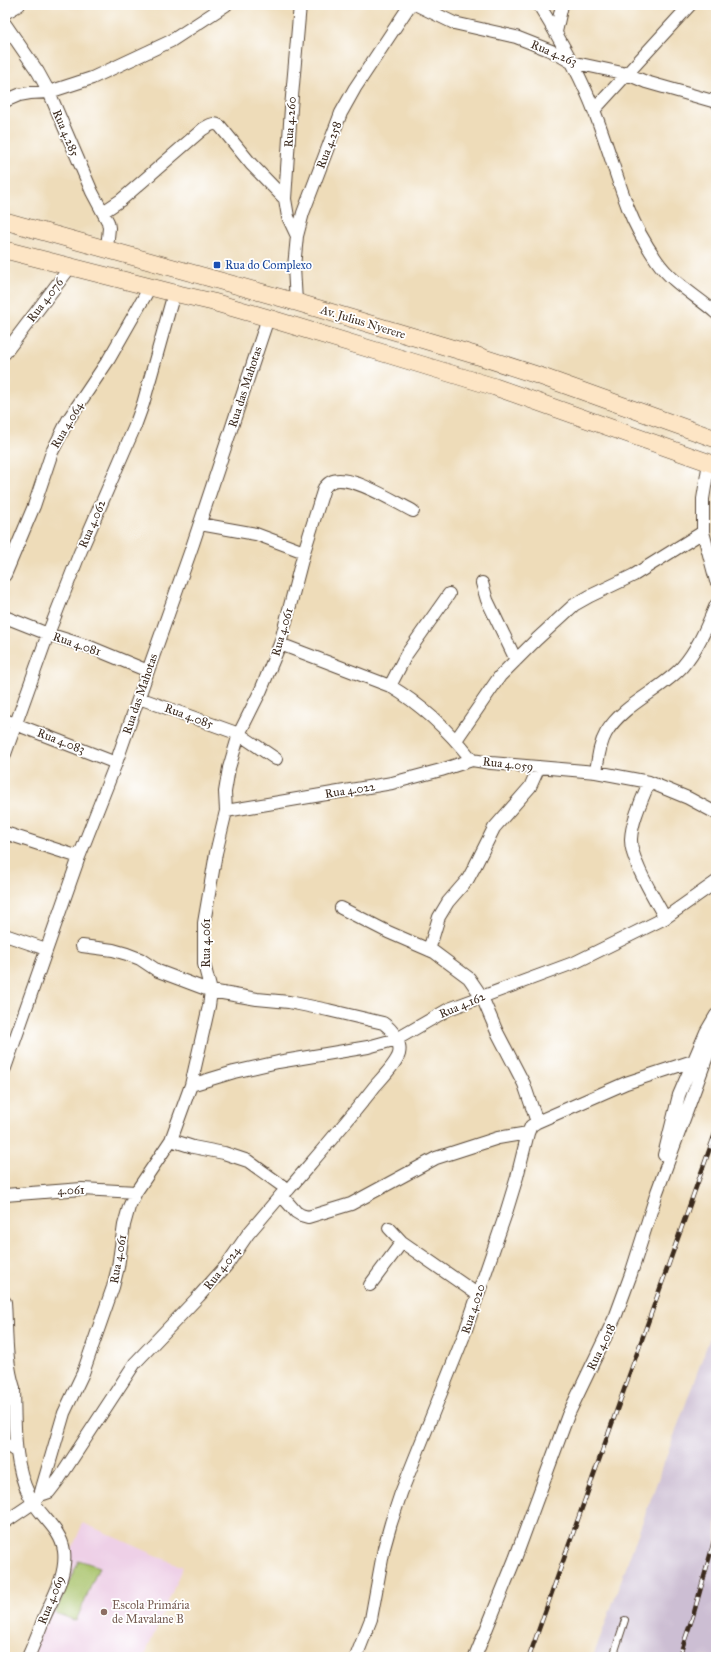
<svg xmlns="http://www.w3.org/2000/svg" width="721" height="1662" font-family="'IM FELL Great Primer',serif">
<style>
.built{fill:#eed0e7}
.industrial{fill:#ccbed3}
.green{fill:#a7c269;stroke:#717644}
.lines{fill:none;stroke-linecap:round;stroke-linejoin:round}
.service-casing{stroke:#564535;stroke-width:8}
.minor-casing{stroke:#564535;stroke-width:14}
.secondary-casing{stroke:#564535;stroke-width:18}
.service{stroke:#fff;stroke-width:6}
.minor{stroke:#fff;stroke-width:12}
.secondary{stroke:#fde5c5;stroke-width:17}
.rail-casing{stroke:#3b2a1e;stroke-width:4.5}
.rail{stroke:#fff;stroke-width:3;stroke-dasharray:9;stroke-linecap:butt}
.transit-dot{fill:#1a4fb4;stroke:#fff;stroke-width:1.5}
.education-dot{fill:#8d6e63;stroke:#fff;stroke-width:1.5}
.labels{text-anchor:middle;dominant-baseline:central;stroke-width:3.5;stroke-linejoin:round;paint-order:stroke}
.street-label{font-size:12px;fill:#3b2a1e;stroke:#fff}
.transit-label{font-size:12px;fill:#164399;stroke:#fff;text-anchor:start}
.education-label{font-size:12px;fill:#785e54;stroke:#fff;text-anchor:start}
</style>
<rect width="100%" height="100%" fill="#fff"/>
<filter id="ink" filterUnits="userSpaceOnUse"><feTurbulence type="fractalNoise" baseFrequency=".025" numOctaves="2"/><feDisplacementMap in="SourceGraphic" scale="8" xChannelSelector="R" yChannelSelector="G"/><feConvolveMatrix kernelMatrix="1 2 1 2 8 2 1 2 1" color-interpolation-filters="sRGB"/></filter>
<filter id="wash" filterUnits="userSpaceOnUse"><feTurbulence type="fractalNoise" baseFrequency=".012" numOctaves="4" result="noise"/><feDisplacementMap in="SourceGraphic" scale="16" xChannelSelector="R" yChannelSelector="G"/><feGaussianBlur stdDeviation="0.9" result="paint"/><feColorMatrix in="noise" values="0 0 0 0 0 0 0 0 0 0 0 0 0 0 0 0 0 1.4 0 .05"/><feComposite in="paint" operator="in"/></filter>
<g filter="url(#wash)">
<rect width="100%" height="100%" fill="#eedcb9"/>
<path class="built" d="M83 1523 183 1567 144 1657H25Z"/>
<path class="industrial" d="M716 1321V1657H593Z"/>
<path class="green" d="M79 1560 99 1567 76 1621 55 1613Z"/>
</g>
<g filter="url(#ink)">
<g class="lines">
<defs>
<path id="service" d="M613 1657 625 1620"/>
<path id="minor" d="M417 5 454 23 516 37 554 52 571 62 627 74 646 82 716 102
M539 5C560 39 581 75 595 113 607 144 616 176 628 208 635 226 646 245 657 261 672 283 697 296 716 313
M5 13 19 5
M5 24 38 72 49 92 92 192 108 222 109 228 107 248
M556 32 562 5
M5 101 19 95 30 93 49 92 92 78 171 41 226 5
M594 110 690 5
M103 212 121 200 203 129C210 125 213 122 220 126L251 164 285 199
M297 236 288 217 285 199 291 108 300 5
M296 302 294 267 297 236 303 213 341 113 355 88 410 5
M5 353 71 266
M709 462 703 499V532L716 581
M200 524 256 534 304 552
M5 575 34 506 52 452 68 420 109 359 150 287
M482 583 487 600 516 660
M5 617 48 634 90 647 148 671
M280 644 390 686C422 705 449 731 472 760L491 763 596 772 649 782 688 798 716 813
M390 686 406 655 449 594
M139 698 239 734 276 759
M5 720 116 763
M456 740 500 676 537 639 574 605 590 596 634 575 703 532
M5 754 48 634 79 555 135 426 143 404 174 293
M596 772C598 759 599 745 606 733 623 704 660 691 682 667 698 649 707 626 716 605
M649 782C642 800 632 820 631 839 630 860 655 899 665 918
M226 811 392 783 441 770 472 760
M5 833 79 857
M341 908 388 932 434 952 469 978 482 997 497 1032 524 1084 537 1122
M5 935 46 949
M429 950 439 917 448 902 468 879 475 866 494 828 530 787 539 767
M5 1068 79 857 116 763 148 671 193 544 268 318
M191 1085 234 1072 278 1062 368 1047 397 1039 449 1009 576 962 665 918 716 882
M171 1140 193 1147 224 1153 248 1161 288 1190
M664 1155 679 1095 706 1032 716 1015
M5 1195 82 1189 136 1192
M281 1195 296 1212 301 1215 308 1217 351 1204 436 1158 498 1138 528 1133
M389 1228 402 1242 477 1294
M370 1285 402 1242
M5 1302C7 1331 5 1360 14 1388 15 1423 13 1463 29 1495 38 1515 61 1528 64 1551 67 1575 53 1597 44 1618 39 1631 34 1644 28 1657
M5 1444 17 1452
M40 1495 49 1492 59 1479 135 1363 199 1296 226 1266 248 1234 281 1195 288 1190C317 1156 347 1122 375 1086 382 1078 396 1064 399 1054 402 1042 392 1029 383 1023L328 1010 289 1002 257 999 211 991 158 971 140 959 127 954 113 950 82 946
M5 1522 33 1503 40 1495 64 1413 83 1373 113 1287 118 1267 124 1225 129 1207 136 1192 171 1140 191 1085 209 1006 211 991 204 964V923L216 853 226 811 225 792 229 768 239 734 261 690 280 644 304 552 324 488C326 486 328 483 331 482 348 472 397 503 413 511
M356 1657 371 1619 384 1548 391 1523 401 1493 463 1338 506 1213 517 1177 528 1133 531 1126 537 1122 626 1083 693 1061
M475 1657 515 1559 568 1415 616 1315 631 1274 657 1192 716 1032"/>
<path id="secondary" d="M5 221 296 302 478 356 540 376 716 439
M5 250 174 293 213 302 268 318 495 387 716 465"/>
</defs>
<use href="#service" class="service-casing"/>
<use href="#minor" class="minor-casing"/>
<use href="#secondary" class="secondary-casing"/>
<use href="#service" class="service"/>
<use href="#minor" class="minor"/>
<use href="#secondary" class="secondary"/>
<defs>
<path id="rail" d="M715 1247 716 1270
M529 1657 716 1131
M679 1657 693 1616 716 1534"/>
</defs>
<use href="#rail" class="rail-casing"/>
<use href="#rail" class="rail"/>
</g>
</g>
<rect class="transit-dot" x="213" y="261" width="8" height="8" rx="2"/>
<circle class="education-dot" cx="104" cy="1612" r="4"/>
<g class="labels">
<g class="street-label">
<text transform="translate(554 53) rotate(23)">Rua 4.263</text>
<text transform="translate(290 122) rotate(-86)">Rua 4.260</text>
<text transform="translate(66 133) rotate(67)">Rua 4.285</text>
<text transform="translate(329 145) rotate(-69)">Rua 4.258</text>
<text transform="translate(45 300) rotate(-53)">Rua 4.076</text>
<text transform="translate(363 322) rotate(17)">Av. Julius Nyerere</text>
<text transform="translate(245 387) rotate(-72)">Rua das Mahotas</text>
<text transform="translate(67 425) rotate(-60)">Rua 4.064</text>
<text transform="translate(92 524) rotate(-67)">Rua 4.062</text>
<text transform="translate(282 632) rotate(-74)">Rua 4.061</text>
<text transform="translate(77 644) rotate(19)">Rua 4.081</text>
<text transform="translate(140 694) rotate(-71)">Rua das Mahotas</text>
<text transform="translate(189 716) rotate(20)">Rua 4.085</text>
<text transform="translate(61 741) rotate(21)">Rua 4.083</text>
<text transform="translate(508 764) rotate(6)">Rua 4.059</text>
<text transform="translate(350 790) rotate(-9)">Rua 4.022</text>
<text transform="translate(206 943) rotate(-90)">Rua 4.061</text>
<text transform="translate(462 1005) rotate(-23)">Rua 4.162</text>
<text transform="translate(71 1190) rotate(-2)">4.061</text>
<text transform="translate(118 1259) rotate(-80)">Rua 4.061</text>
<text transform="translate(222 1268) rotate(-52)">Rua 4.024</text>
<text transform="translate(473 1309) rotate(-72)">Rua 4.020</text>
<text transform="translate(601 1347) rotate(-64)">Rua 4.018</text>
<text transform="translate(51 1600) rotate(-68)">Rua 4.069</text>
</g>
<g class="transit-label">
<text x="225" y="265">Rua do Complexo</text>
</g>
<g class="education-label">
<text x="112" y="1605">Escola Primária<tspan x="112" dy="14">de Mavalane B</tspan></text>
</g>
</g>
<rect width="721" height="1662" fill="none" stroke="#fff" stroke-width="20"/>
</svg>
